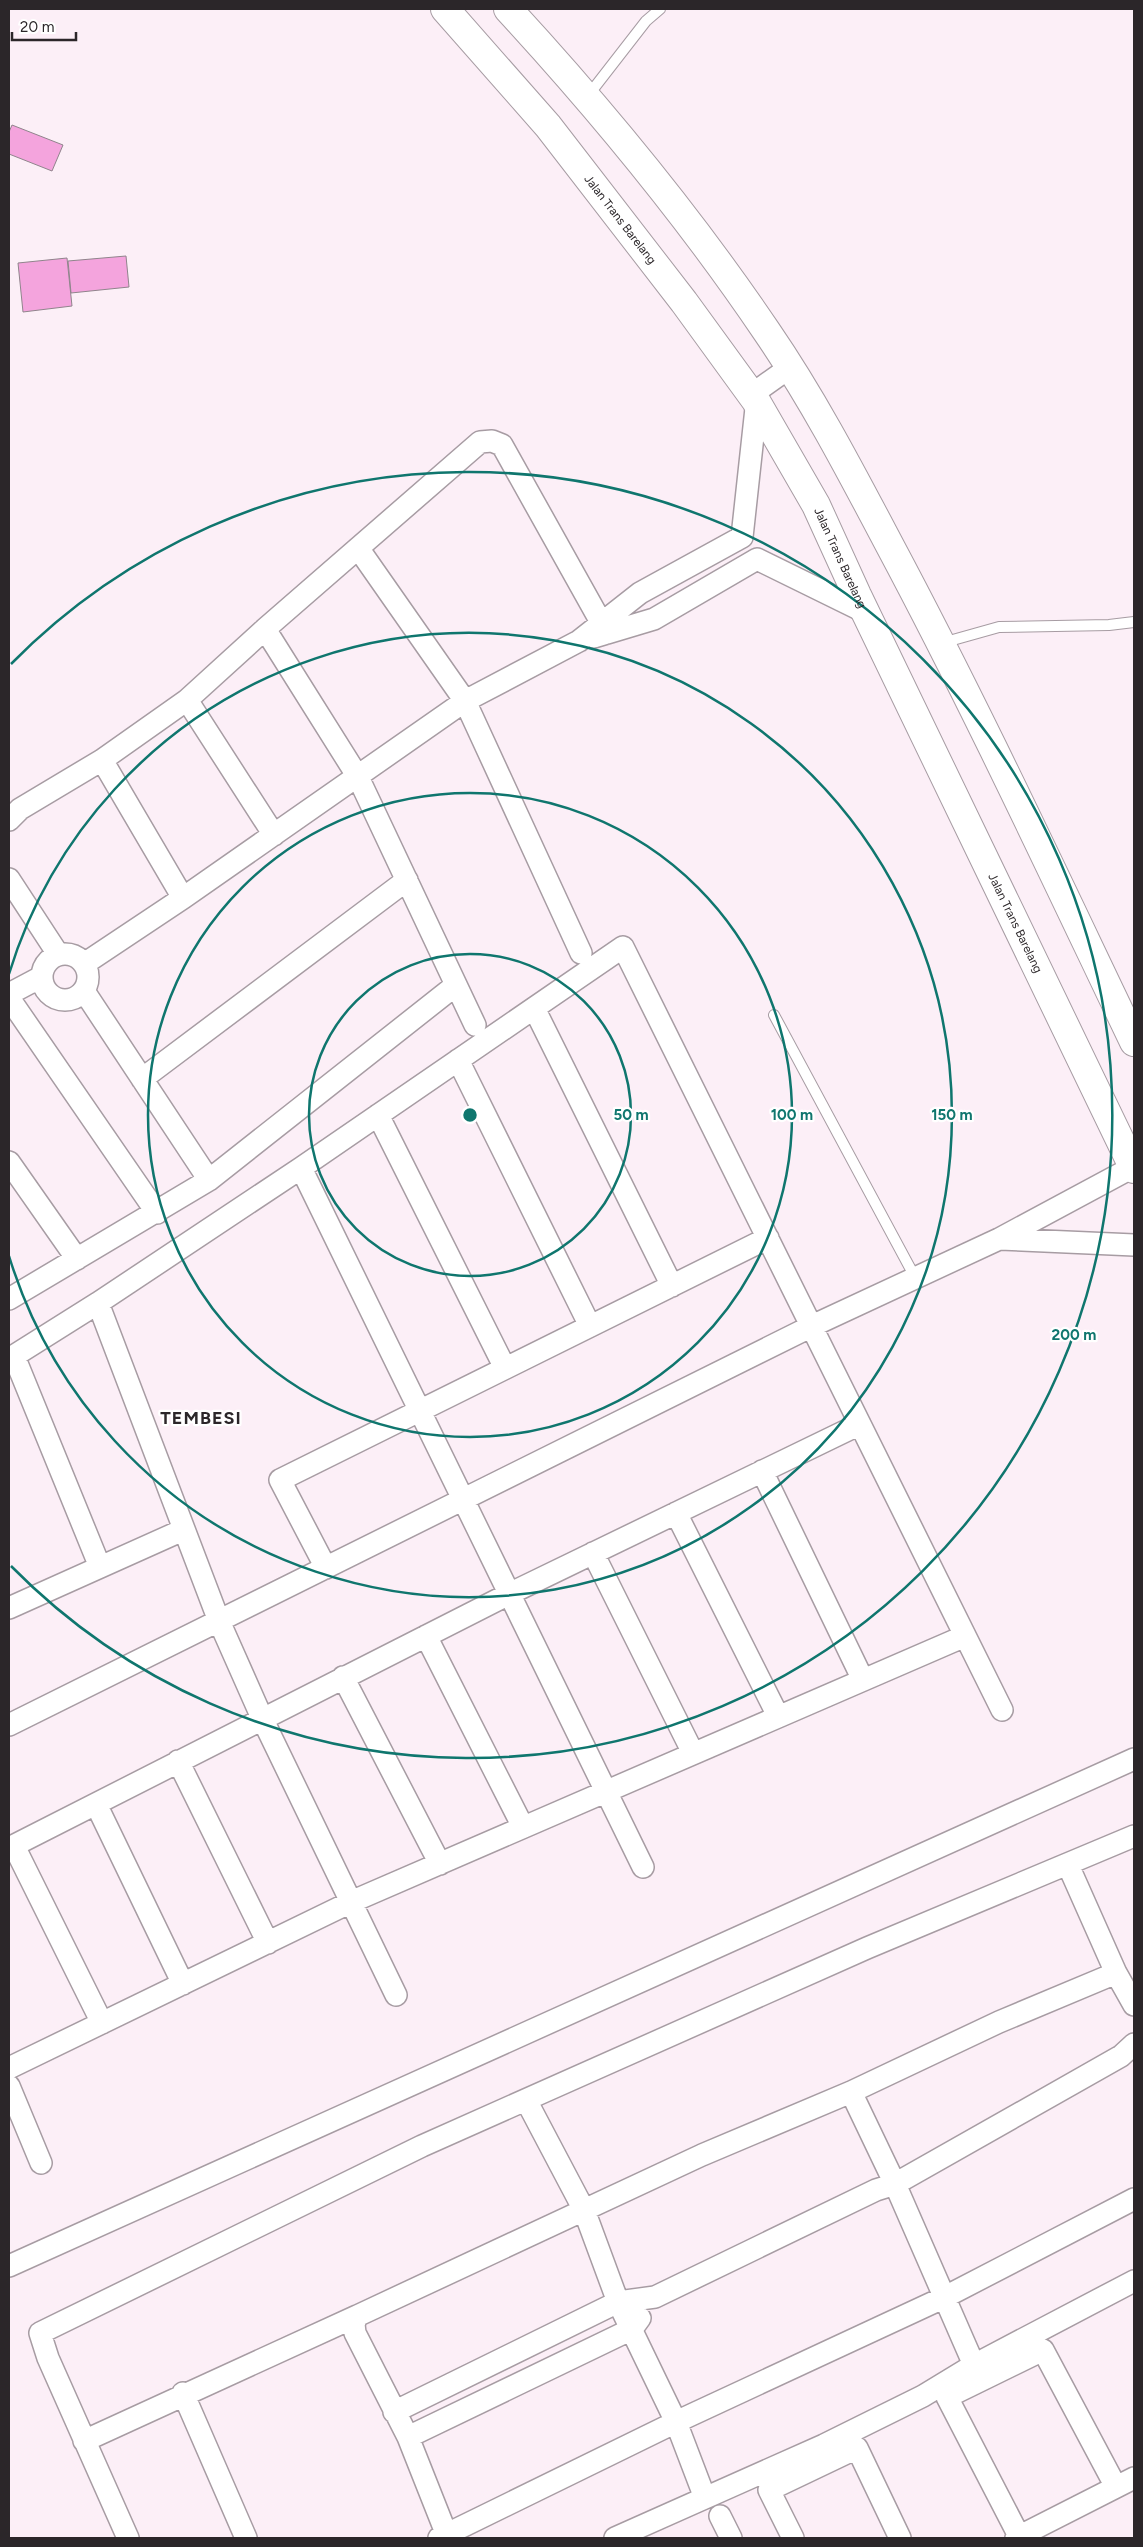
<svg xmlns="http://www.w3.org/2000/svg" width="1143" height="2547" font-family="Figtree,sans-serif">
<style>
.building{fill:#f4a4dd;stroke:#90848c}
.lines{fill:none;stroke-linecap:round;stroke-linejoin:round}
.service-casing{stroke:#a79ca3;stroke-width:12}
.minor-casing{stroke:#a79ca3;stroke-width:24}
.trunk-casing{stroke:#a79ca3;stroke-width:30}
.service{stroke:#fff;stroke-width:10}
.minor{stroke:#fff;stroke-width:21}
.trunk{stroke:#fff;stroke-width:28}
.ring{fill:none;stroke:#0f766e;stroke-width:2.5}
.labels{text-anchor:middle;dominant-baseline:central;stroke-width:4.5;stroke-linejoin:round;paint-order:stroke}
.street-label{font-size:12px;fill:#2b2629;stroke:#fff}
.district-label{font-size:18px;font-weight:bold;letter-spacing:1px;fill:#2b2629;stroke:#fff}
.centre{fill:#0f766e;stroke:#fff;stroke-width:2.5}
.ring-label{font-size:15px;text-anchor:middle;font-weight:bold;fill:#0f766e;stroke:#fff;stroke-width:4.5;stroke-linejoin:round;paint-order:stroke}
</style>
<rect width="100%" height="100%" fill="#fceff7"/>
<path class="building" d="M12 125 63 145 52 171 9 154V132Z
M126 256 129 287 71 293 68 261Z
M67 258 72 306 23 312 18 263Z"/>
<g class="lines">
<defs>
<path id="service" d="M587 97 646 21 660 9
M942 643 999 627 1109 625 1134 622
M774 1015 916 1279"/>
<path id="minor" d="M358 548 465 701 581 953
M265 629 358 777 475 1025
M594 637 654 619 757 559 867 613
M187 700 274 835
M102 760 183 898
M9 820 20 809 102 760 187 700 265 629 480 442 492 441 502 445 607 633
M9 879 58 954
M42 977a23 23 0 1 1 46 0a23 23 0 1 1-46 0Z
M84 964 183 898 465 701 579 641 640 593 742 537 758 390 789 368
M84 991 209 1180
M9 994 41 977
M9 998 157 1213
M534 1008 672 1286
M458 1060 590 1326
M142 1079 407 880
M378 1115 505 1368
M9 1162 77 1259
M301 1168 643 1867
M1000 1239 1134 1245
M9 1299 209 1180 456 985
M98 1303 219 1621 262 1718 396 1995
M14 1356 100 1567
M9 1359 98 1303 301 1168 623 947 1002 1710
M762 1471 863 1680
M676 1513 778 1716
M593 1553 693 1753
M326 1568 280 1480 768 1238
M9 1608 183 1530
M426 1636 523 1827
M343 1677 440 1864
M9 1725 812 1326 999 1239 1133 1167
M178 1761 268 1943
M96 1804 183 1984
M14 1846 102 2023
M9 1848 509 1594 860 1424
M1068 1865 1116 1973 1134 2005
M9 2068 351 1902 965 1636
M9 2086 41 2163
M851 2092 895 2184 974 2365
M526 2100 584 2210 618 2302 676 2422 705 2498
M9 2266 1134 1759
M183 2393 246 2538
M394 2412 618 2302 655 2297 876 2190 895 2184 1121 2056 1134 2044
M408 2437 632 2329 640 2318
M84 2441 357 2316
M720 2516 731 2538
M1019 2536 947 2397 1043 2350 1116 2487
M128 2538 48 2358 40 2333 422 2146 867 1948 1134 1836
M439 2538 676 2422 945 2297 1134 2199
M448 2538 408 2437 355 2333 354 2324 357 2316 702 2155 851 2092 999 2022 1116 1973
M615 2538 824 2445 923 2396 974 2365 1134 2281
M793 2538 769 2490 857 2448 900 2538
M1016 2538 1134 2478"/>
<g id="trunk">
<path id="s1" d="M445 9 548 126 684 302 756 401 816 505 857 595 1134 1169"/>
<path d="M508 9C601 110 690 218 767 332 813 399 851 472 889 544 976 707 1054 875 1134 1042"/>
</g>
</defs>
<use href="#service" class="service-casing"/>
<use href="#minor" class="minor-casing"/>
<use href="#trunk" class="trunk-casing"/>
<use href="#service" class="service"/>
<use href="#minor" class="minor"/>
<use href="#trunk" class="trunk"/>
</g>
<g class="ring">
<circle cx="470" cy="1115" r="161"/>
<circle cx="470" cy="1115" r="322"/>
<path d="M9 974A482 482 0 1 1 9 1256"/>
<path d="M11 664A643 643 0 1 1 11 1566"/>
</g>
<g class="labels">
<g class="street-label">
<text stroke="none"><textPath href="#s1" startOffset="274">Jalan Trans Barelang</textPath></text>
<text stroke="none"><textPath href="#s1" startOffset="679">Jalan Trans Barelang</textPath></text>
<text stroke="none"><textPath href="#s1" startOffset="1084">Jalan Trans Barelang</textPath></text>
</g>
<g class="district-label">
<text x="201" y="1418">TEMBESI</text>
</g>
</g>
<circle cx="470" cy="1115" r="8" class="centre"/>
<g class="ring-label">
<text x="631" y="1120">50 m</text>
<text x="792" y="1120">100 m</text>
<text x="952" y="1120">150 m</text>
<text x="1074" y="1340">200 m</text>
</g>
<rect width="1143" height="2547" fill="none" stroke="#2b2629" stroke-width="20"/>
<path d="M12 32v8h64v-8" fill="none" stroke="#2b2629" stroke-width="2.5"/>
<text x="20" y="32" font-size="15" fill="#2b2629" stroke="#ffffff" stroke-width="4" paint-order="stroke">20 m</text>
</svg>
